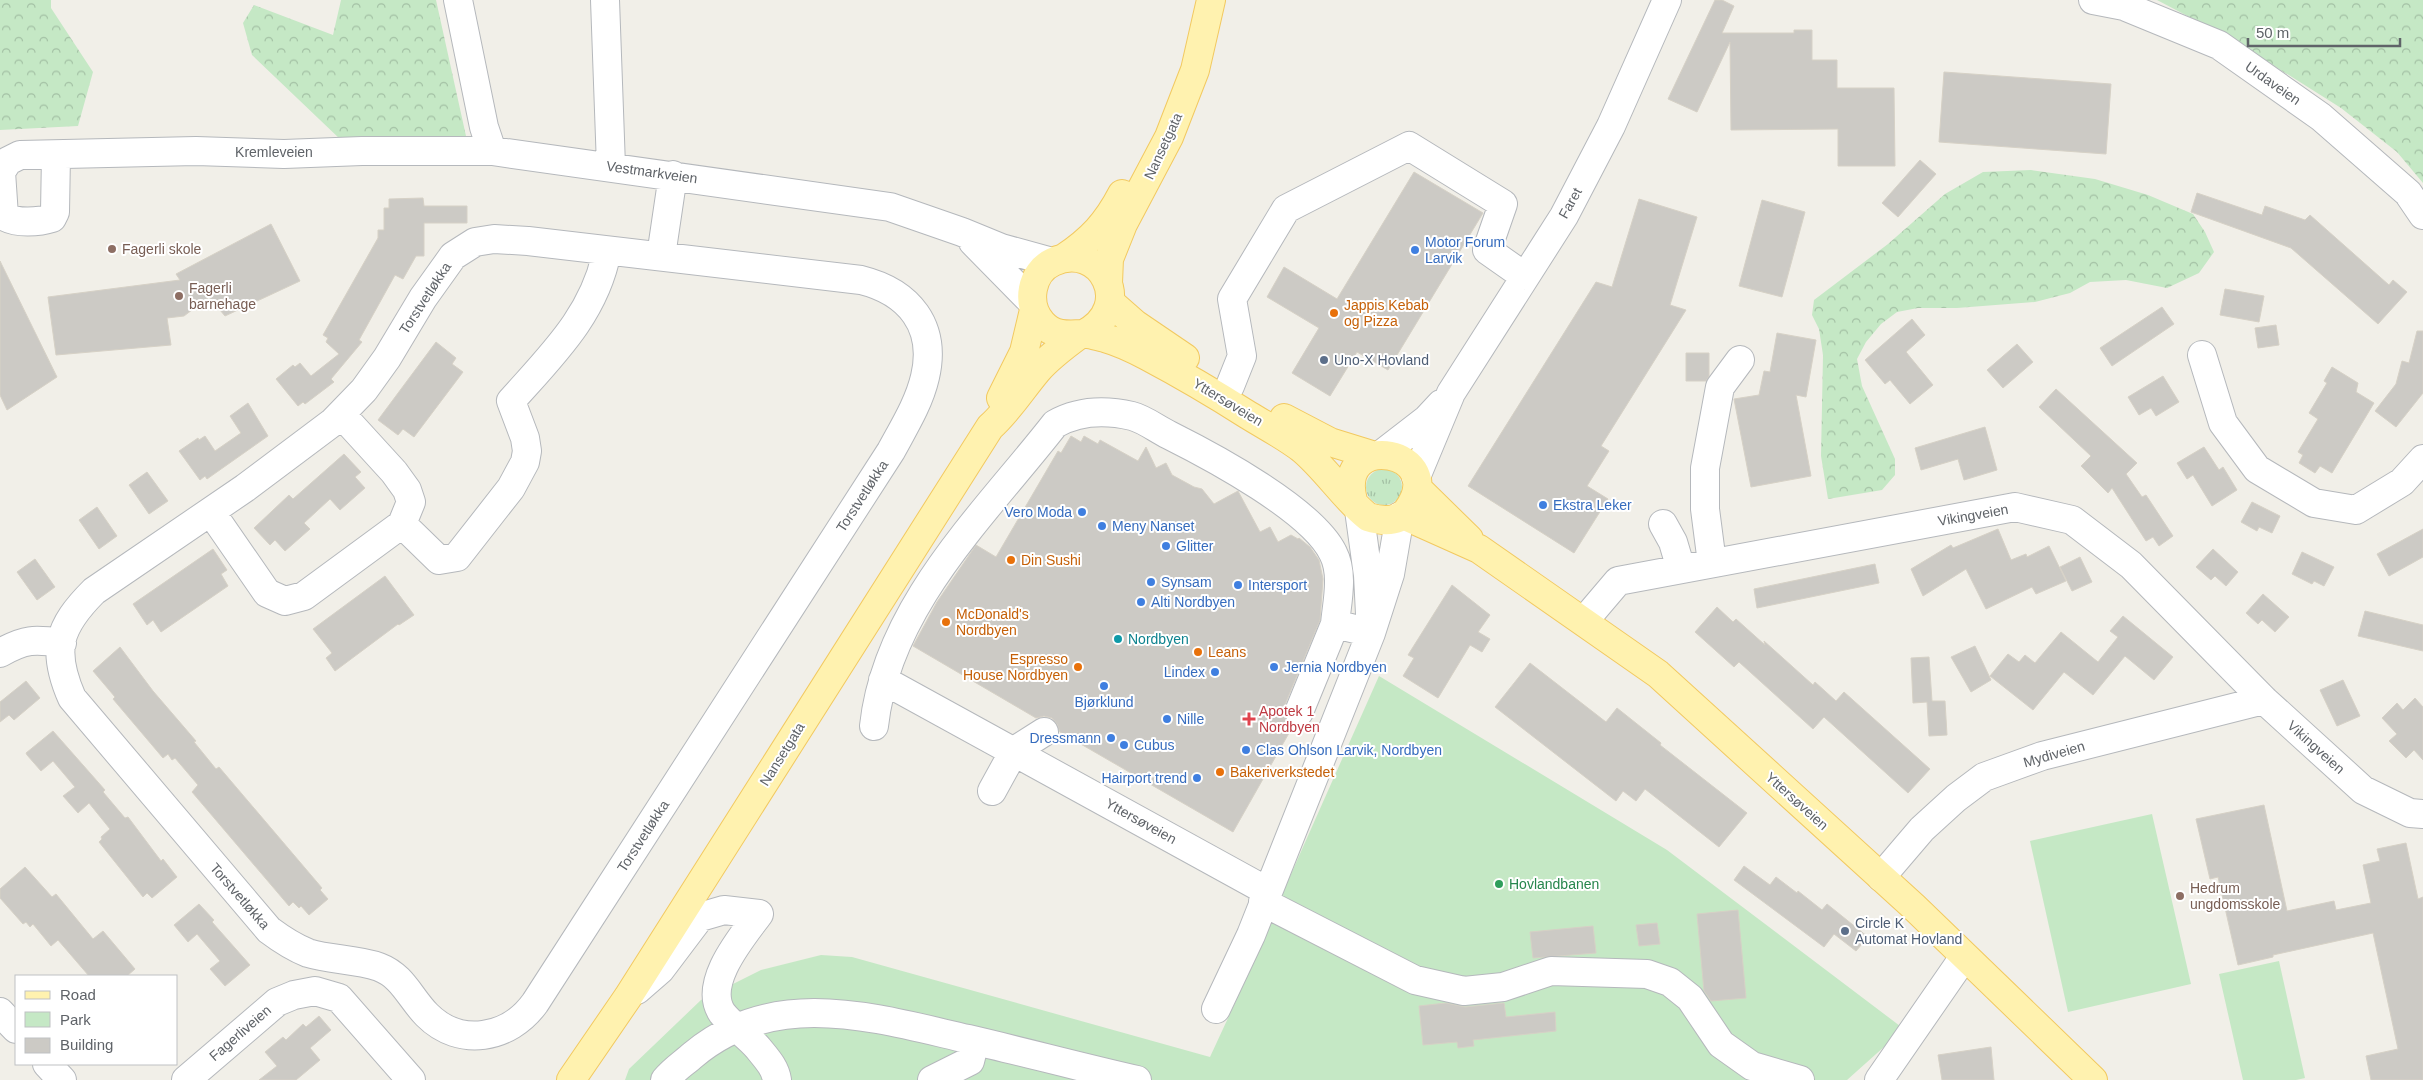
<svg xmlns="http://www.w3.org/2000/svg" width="2423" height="1080" font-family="Helvetica,sans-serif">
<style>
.grass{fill:url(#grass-tufts)}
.forest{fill:url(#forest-crowns)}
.park{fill:#c5e8c5}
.building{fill:#cccac5;stroke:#d6d1c6}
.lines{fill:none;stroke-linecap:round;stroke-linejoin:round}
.minor-casing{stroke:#b5b8bc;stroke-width:30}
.major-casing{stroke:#f2c960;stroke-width:30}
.minor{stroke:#fff;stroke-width:28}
.major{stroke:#fff2af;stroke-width:28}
.education-dot{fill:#8d6e63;stroke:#fff;stroke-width:2}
.shop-dot{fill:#3f7fe0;stroke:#fff;stroke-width:2}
.food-dot{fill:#e8710a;stroke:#fff;stroke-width:2}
.service-dot{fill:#5c6f8a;stroke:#fff;stroke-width:2}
.culture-dot{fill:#0f9aa8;stroke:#fff;stroke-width:2}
.health-dot{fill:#e0444e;stroke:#fff;stroke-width:2}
.leisure-dot{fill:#2e9e5b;stroke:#fff;stroke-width:2}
.labels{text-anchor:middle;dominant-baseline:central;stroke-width:4;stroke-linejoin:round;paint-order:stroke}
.street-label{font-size:14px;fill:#5f6368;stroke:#fff}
.shop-label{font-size:14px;fill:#366cbe;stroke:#fff;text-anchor:start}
.education-label{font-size:14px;fill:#785e54;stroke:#fff;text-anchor:start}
.food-label{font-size:14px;fill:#c56008;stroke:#fff;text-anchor:start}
.service-label{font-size:14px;fill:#4e5e75;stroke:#fff;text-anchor:start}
.culture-label{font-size:14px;fill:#0d838f;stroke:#fff;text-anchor:start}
.health-label{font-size:14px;fill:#be3a42;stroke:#fff;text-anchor:start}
.leisure-label{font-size:14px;fill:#27864d;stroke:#fff;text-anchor:start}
</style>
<defs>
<pattern id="grass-tufts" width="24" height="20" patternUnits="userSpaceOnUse" patternTransform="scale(1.25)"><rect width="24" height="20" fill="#c5e8c5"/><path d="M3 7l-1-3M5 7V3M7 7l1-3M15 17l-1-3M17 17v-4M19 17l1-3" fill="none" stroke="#a3c0a4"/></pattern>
<pattern id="forest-crowns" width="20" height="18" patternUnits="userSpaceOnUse" patternTransform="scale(1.25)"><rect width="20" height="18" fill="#c5e8c5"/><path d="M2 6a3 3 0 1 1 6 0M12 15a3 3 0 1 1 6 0" fill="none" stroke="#a3c0a4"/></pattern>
</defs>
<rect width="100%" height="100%" fill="#f1efe8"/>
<path class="grass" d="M1366 487a18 18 0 1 1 36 0a18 18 0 1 1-36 0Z"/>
<path class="forest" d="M0 0H51V8L93 72 78 126 0 130Z
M341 0H436L466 136 341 140 252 55 243 23 254 5 333 35Z
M2157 0H2423V183L2397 152 2341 108 2233 40Z
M2031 170 2095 179 2148 195 2193 214 2205 232 2214 252 2199 273 2167 288 2126 280 2090 282 2070 293 2035 302 1957 308H1918L1897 312 1881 324 1866 342 1857 359 1862 386 1895 459V475L1882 490 1828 499 1821 456 1823 355 1819 329 1812 315 1814 300 1888 244 1945 194 1983 172Z"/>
<path class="park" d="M1379 676 1667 850 1904 1029 1847 1080H625L629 1069 701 1000 761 970 821 955 852 957 1210 1057 1266 936 1271 919Z
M2152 814 2191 984 2068 1012 2030 841Z
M2279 961 2305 1078 2296 1080H2243L2219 974Z"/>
<path class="building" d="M1715 0H1722L1734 6 1722 33H1794V30H1812V60H1837V88H1894L1895 166H1838V129L1731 130 1730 42 1697 112 1668 99Z
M1944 72 2111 84 2106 154 1939 142Z
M1920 160 1936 174 1898 217 1882 203Z
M1414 172 1483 213 1388 370 1357 352 1330 396 1292 373 1319 328 1267 297 1284 267 1337 299Z
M2197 193 2262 215 2265 206 2305 220 2310 215 2389 285 2393 280 2407 292 2378 324 2291 248 2191 212Z
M423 198 424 206H467V223H424V256H416L403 279 395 275 359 340 362 342 331 379 334 382 305 404 303 402 298 406 276 379 293 365 295 367 300 363 311 376 339 354 326 342 328 338 323 335 378 238V230H384V208H389V199Z
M1639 199 1697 217 1670 305 1686 310 1601 446 1609 451 1587 486 1608 499 1574 553 1468 486 1596 282 1612 287Z
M1762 200 1805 212 1782 297 1739 286Z
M271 224 300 281 225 316 209 297 184 316 167 318 171 345 56 355 48 297 180 280 176 274Z
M0 261 57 377 7 410 0 395Z
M2225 289 2264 296 2259 322 2220 315Z
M2162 307 2174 324 2112 366 2100 348Z
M1912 319 1925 335 1906 352 1933 385 1910 404 1890 380 1885 384 1865 360Z
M2276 325 2279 345 2258 348 2255 328Z
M2417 331H2423V393L2396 427 2375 411 2396 384 2402 361 2409 363Z
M1777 333 1816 340 1806 397 1796 395 1811 476 1751 487 1734 399 1759 395 1764 371 1770 372Z
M436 342 456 358 452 364 463 372 414 437 403 429 398 435 378 420Z
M2017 344 2033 362 2003 388 1987 370Z
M1686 353H1709V376L1706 381H1686Z
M2332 367 2358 383 2356 392 2374 403 2332 473 2320 466 2315 473 2299 463 2303 455 2298 452 2318 419 2309 413 2327 383 2324 381Z
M2163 376 2179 402 2156 416 2151 408 2139 415 2128 397Z
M2056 389 2137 463 2126 474 2142 497 2146 495 2173 536 2159 546 2153 537 2146 541 2112 488 2108 493 2081 466 2091 456 2039 407Z
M248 403 268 436 207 479 205 476 200 480 179 451 198 438 199 440 205 436 215 451 241 433 230 416Z
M1985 427 1997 470 1964 480 1958 459 1921 470 1915 448Z
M1071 436 1081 442 1084 436 1098 444 1100 440 1138 461 1146 447 1156 468 1166 463 1172 475 1194 487 1202 489 1214 504 1238 491 1260 532 1270 527 1278 542 1291 535 1298 539 1299 538 1310 547 1319 560 1323 579 1320 620 1284 707V714L1286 721 1293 726 1233 832 1060 732 1057 724 1052 718 1044 716 1036 718 913 646 937 602 976 545 996 557 1058 451 1061 453Z
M2204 447 2219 470 2223 467 2237 490 2212 506 2193 475 2187 479 2177 463Z
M344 454 361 472 355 477 365 488 340 510 330 499 304 523 310 529 285 551 275 540 270 545 254 528 289 495 293 499Z
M147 472 168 501 149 514 129 485Z
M2252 502 2280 516 2272 533 2259 527 2257 531 2241 522Z
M97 507 117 536 99 549 79 520Z
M1998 529 2011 560 2026 554 2027 557 2049 546 2066 581 2036 594 2032 587 1986 609 1966 569 1923 596 1911 569 1951 545 1953 548Z
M2423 529V557L2389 576 2377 554Z
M213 549 227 570 221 574 228 586 161 632 153 620 147 625 133 604Z
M2213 549 2238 572 2226 586 2215 576 2211 580 2196 567Z
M2302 552 2334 567 2324 586 2314 581 2312 584 2292 574Z
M2080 557 2092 582 2072 591 2060 567Z
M35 559 55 587 37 600 17 572Z
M1875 564 1879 583 1757 608 1754 589Z
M385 576 414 615 399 625 398 624 335 671 326 658 332 653 313 629Z
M1452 585 1490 615 1478 632 1490 639 1482 652 1470 645 1438 698 1403 676 1414 658 1408 655Z
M2263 594 2289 617 2275 632 2262 620 2258 624 2246 613Z
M1717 607 1733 622 1736 619 1765 645 1764 641 1813 685 1815 682 1836 701 1844 692 1930 769 1908 793 1824 717 1813 729 1739 662 1734 667 1695 632Z
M2365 611 2423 625V651L2358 636Z
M2123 616 2173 657 2154 680 2125 656 2093 695 2064 672 2033 710 1990 676 2008 654 2019 662 2025 655 2035 663 2061 632 2098 662 2118 637 2110 631Z
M1975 646 1991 680 1971 692 1951 657Z
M120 647 153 691 196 741 194 742 216 769 219 767 322 888 320 890 328 899 309 915 301 906 299 908 293 902 289 906 192 792 198 785 175 758 172 760 168 754 163 758 113 699 115 697 93 671Z
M1929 657 1932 701H1945L1947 735 1929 736 1927 702 1913 703 1911 658Z
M1530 663 1606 722 1617 708 1661 743 1660 745 1747 813 1719 847 1645 789 1636 801 1623 791 1616 801 1495 707Z
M2343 680 2360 716 2337 726 2320 690Z
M26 681 40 698 14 720 9 715 0 722V702Z
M2415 698 2423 707V760L2414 750 2406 758 2389 741 2397 734 2382 718 2397 703 2403 710Z
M53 731 105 790 103 792 125 818 128 817 161 861 163 859 177 877 152 898 147 893 143 897 99 842 102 839 101 837 110 829 89 803 78 813 63 796 75 787 53 761 41 771 27 755 26 753Z
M2264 805 2287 911 2334 901 2336 910 2371 903 2363 865 2380 861 2377 849 2406 843 2418 899 2423 897V1080H2371L2366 1056 2398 1049 2373 933 2273 955V957L2238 965 2218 877 2210 879 2196 819Z
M1744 866 1770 885 1776 877 1797 893 1798 891 1822 910 1827 904 1868 937 1856 951 1834 934 1824 947 1734 880Z
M25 867 52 897 56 894 93 939 103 931 135 969 127 976H89L58 940 51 946 33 924 30 927 26 922 23 924 0 898V889Z
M199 904 214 920 212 922 250 965 225 986 210 969 220 961 197 934 188 942 174 925Z
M1738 910 1746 998 1711 1001 1704 991 1697 914Z
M1657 923 1660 944 1639 946 1636 925Z
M1593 926 1596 953 1533 958 1530 932Z
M1446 1003 1465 1007 1504 1003 1506 1017 1555 1012 1556 1031 1473 1040 1474 1046 1458 1048 1457 1042 1423 1045 1419 1006Z
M319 1016 331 1030 310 1048 320 1060 296 1080H259L277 1066 265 1052 283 1037 286 1040 303 1024 306 1027Z
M1991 1047 1994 1080H1942L1938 1055Z"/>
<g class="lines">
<defs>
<path id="minor" d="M458 0 484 127 492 151 890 207 962 232 1001 248 1052 262
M605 0 611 166
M2093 0 2124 6 2219 45 2321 117 2408 193 2423 215
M56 155 55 212 52 218C40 222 15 224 4 216L1 172 8 161 20 155 196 151 284 154 362 151H492
M494 239 528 241 861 280C909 292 937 326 925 377 919 403 904 427 891 451L535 1003C509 1039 460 1048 427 1015 410 998 403 976 379 967 357 959 330 960 308 953 293 947 281 939 269 930L72 698C51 650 58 627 94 591L245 488 333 422 364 390 387 358 423 298 453 256 475 242Z
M973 242 1032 302
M661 256 673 175
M2202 355 2223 423 2257 469 2314 503 2356 510 2402 482 2423 459
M1230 386 1242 356 1232 299 1286 209 1409 146 1503 204 1487 250 1524 276
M1383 453 1427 419 1441 404
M1416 477 1451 393 1564 216 1611 126 1667 0
M1359 510 1368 575 1370 614
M211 512 267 593 285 601 304 596 402 524 411 502 407 490 394 472 341 414
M402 524 439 560 457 557 511 488 525 462 527 451 525 438 511 401C552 355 595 314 607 251
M1663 524 1673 542 1681 569
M1712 563 1705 509V468L1720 387 1740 360
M1584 621 1618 581 2015 507 2072 520 2131 565 2264 700 2363 790 2410 813 2423 814
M0 653C25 639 34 639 62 643
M883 680 1267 891
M1299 712 1335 624
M874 726C887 606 984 515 1055 424 1078 411 1106 410 1132 416 1144 419 1157 429 1169 435 1213 457 1312 510 1333 553 1344 574 1337 602 1335 624L1371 633
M992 791 1014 751 1044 732
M1881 877 1922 829 1956 798 1984 777 2042 756 2264 700
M1263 902 1415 980 1464 991 1503 987 1551 971 1647 974 1670 982 1690 998 1721 1044 1752 1066 1800 1080
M759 914C743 936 702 983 722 1013 732 1026 747 1035 758 1048 766 1058 775 1067 777 1080
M637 990 660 970 700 917 724 910 759 914
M1216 1009 1251 935 1371 633 1390 574 1400 516
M0 1012 16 1029
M47 1064 62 1080
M186 1080 277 1002 294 995 315 991 339 998 411 1080
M665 1080C673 1070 684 1063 693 1055 775 986 875 1018 968 1039 1024 1052 1080 1067 1137 1080
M932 1080 970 1061 975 1041
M1879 1080 1964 957"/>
<path id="major" d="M1064 258C1091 240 1107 223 1122 194
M1108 283 1109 259 1123 224 1169 137 1195 70 1211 0
M1110 302 1135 324 1185 358
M1084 334C1137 306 1100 240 1053 262 1031 272 1025 304 1042 323 1053 336 1067 335 1083 334 1089 333 1099 337 1105 338 1119 342 1134 349 1147 356 1181 374 1215 394 1248 415 1266 426 1285 436 1302 449 1326 469 1345 499 1368 517 1381 521 1397 523 1407 511 1452 450 1334 428 1353 501
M1001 398 1024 352 1034 310
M1284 418 1330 442 1372 455
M1417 488 1469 539
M1403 515 1479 549 1658 674 1913 906 2093 1080
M571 1080 628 997 990 427C1009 410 1021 390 1037 371 1049 357 1064 346 1079 335"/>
</defs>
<use href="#minor" class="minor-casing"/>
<use href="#major" class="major-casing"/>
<use href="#minor" class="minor"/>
<use href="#major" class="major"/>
</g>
<g class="education-dot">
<circle cx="112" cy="249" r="5"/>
<circle cx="179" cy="296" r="5"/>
<circle cx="2180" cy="896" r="5"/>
</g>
<g class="shop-dot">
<circle cx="1415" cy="250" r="5"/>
<circle cx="1543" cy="505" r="5"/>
<circle cx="1082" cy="512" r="5"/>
<circle cx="1102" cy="526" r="5"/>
<circle cx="1166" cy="546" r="5"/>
<circle cx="1151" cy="582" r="5"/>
<circle cx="1238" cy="585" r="5"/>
<circle cx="1141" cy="602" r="5"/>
<circle cx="1274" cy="667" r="5"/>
<circle cx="1215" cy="672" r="5"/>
<circle cx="1104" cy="686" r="5"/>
<circle cx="1167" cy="719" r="5"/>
<circle cx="1111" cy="738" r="5"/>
<circle cx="1124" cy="745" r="5"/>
<circle cx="1246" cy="750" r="5"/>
<circle cx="1197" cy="778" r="5"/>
</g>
<g class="food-dot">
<circle cx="1334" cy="313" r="5"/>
<circle cx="1011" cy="560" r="5"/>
<circle cx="946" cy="622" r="5"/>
<circle cx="1198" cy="652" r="5"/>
<circle cx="1078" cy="667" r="5"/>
<circle cx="1220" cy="772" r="5"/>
</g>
<g class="service-dot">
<circle cx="1324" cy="360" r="5"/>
<circle cx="1845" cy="931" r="5"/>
</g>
<circle class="culture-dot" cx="1118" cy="639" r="5"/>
<path class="health-dot" d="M1246.5 711.5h5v5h5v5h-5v5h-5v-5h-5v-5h5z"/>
<circle class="leisure-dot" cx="1499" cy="884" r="5"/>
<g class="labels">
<g class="street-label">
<text transform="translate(2273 83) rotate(35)">Urdaveien</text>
<text transform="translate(1163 146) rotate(-65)">Nansetgata</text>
<text x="274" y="152">Kremleveien</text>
<text transform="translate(652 172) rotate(8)">Vestmarkveien</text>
<text transform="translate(1570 203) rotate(-61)">Faret</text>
<text transform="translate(425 298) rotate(-57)">Torstvetløkka</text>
<text transform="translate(1228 402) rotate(31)">Yttersøveien</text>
<text transform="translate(862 496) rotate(-57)">Torstvetløkka</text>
<text transform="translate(1973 515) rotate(-10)">Vikingveien</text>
<text transform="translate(2316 747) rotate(42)">Vikingveien</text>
<text transform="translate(782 754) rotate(-58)">Nansetgata</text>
<text transform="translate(2054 754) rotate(-16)">Mydiveien</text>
<text transform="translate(1797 801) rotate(42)">Yttersøveien</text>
<text transform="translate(1141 821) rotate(29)">Yttersøveien</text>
<text transform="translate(643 836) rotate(-57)">Torstvetløkka</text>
<text transform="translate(240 896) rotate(49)">Torstvetløkka</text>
<text transform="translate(240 1033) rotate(-41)">Fagerliveien</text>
</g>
<g class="shop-label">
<text x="1425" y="242">Motor Forum<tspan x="1425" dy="16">Larvik</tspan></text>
<text x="1553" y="505">Ekstra Leker</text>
<text x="1072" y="512" text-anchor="end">Vero Moda</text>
<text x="1112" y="526">Meny Nanset</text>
<text x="1176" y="546">Glitter</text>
<text x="1161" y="582">Synsam</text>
<text x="1248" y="585">Intersport</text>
<text x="1151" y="602">Alti Nordbyen</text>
<text x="1284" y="667">Jernia Nordbyen</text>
<text x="1205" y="672" text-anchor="end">Lindex</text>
<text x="1104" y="702" text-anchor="middle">Bjørklund</text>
<text x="1177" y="719">Nille</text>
<text x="1101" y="738" text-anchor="end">Dressmann</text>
<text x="1134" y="745">Cubus</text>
<text x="1256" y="750">Clas Ohlson Larvik, Nordbyen</text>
<text x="1187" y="778" text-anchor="end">Hairport trend</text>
</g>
<g class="education-label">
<text x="122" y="249">Fagerli skole</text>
<text x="189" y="288">Fagerli<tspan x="189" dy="16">barnehage</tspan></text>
<text x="2190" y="888">Hedrum<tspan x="2190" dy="16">ungdomsskole</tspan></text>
</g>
<g class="food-label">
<text x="1344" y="305">Jappis Kebab<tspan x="1344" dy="16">og Pizza</tspan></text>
<text x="1021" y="560">Din Sushi</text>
<text x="956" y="614">McDonald's<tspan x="956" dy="16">Nordbyen</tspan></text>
<text x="1208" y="652">Leans</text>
<text x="1068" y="659" text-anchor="end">Espresso<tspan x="1068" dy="16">House Nordbyen</tspan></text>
<text x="1230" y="772">Bakeriverkstedet</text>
</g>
<g class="service-label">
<text x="1334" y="360">Uno-X Hovland</text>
<text x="1855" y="923">Circle K<tspan x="1855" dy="16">Automat Hovland</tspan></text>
</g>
<g class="culture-label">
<text x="1128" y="639">Nordbyen</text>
</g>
<g class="health-label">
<text x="1259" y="711">Apotek 1<tspan x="1259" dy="16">Nordbyen</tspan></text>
</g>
<g class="leisure-label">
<text x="1509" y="884">Hovlandbanen</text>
</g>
</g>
<rect x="15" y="975" width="162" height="90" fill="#ffffff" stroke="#bfc1c3"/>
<rect x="25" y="991" width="25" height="8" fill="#fff2af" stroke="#bfc1c3"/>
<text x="60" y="1000" font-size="15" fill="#5f6368">Road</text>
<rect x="25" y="1012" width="25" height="15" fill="#c5e8c5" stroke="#bfc1c3"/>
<text x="60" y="1025" font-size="15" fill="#5f6368">Park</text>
<rect x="25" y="1038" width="25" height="15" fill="#cccac5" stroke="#bfc1c3"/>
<text x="60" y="1050" font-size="15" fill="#5f6368">Building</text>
<path d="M2248 38v8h152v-8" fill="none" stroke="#5f6368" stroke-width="2.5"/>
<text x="2256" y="38" font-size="15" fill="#5f6368" stroke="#ffffff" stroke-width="4" paint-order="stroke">50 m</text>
</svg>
